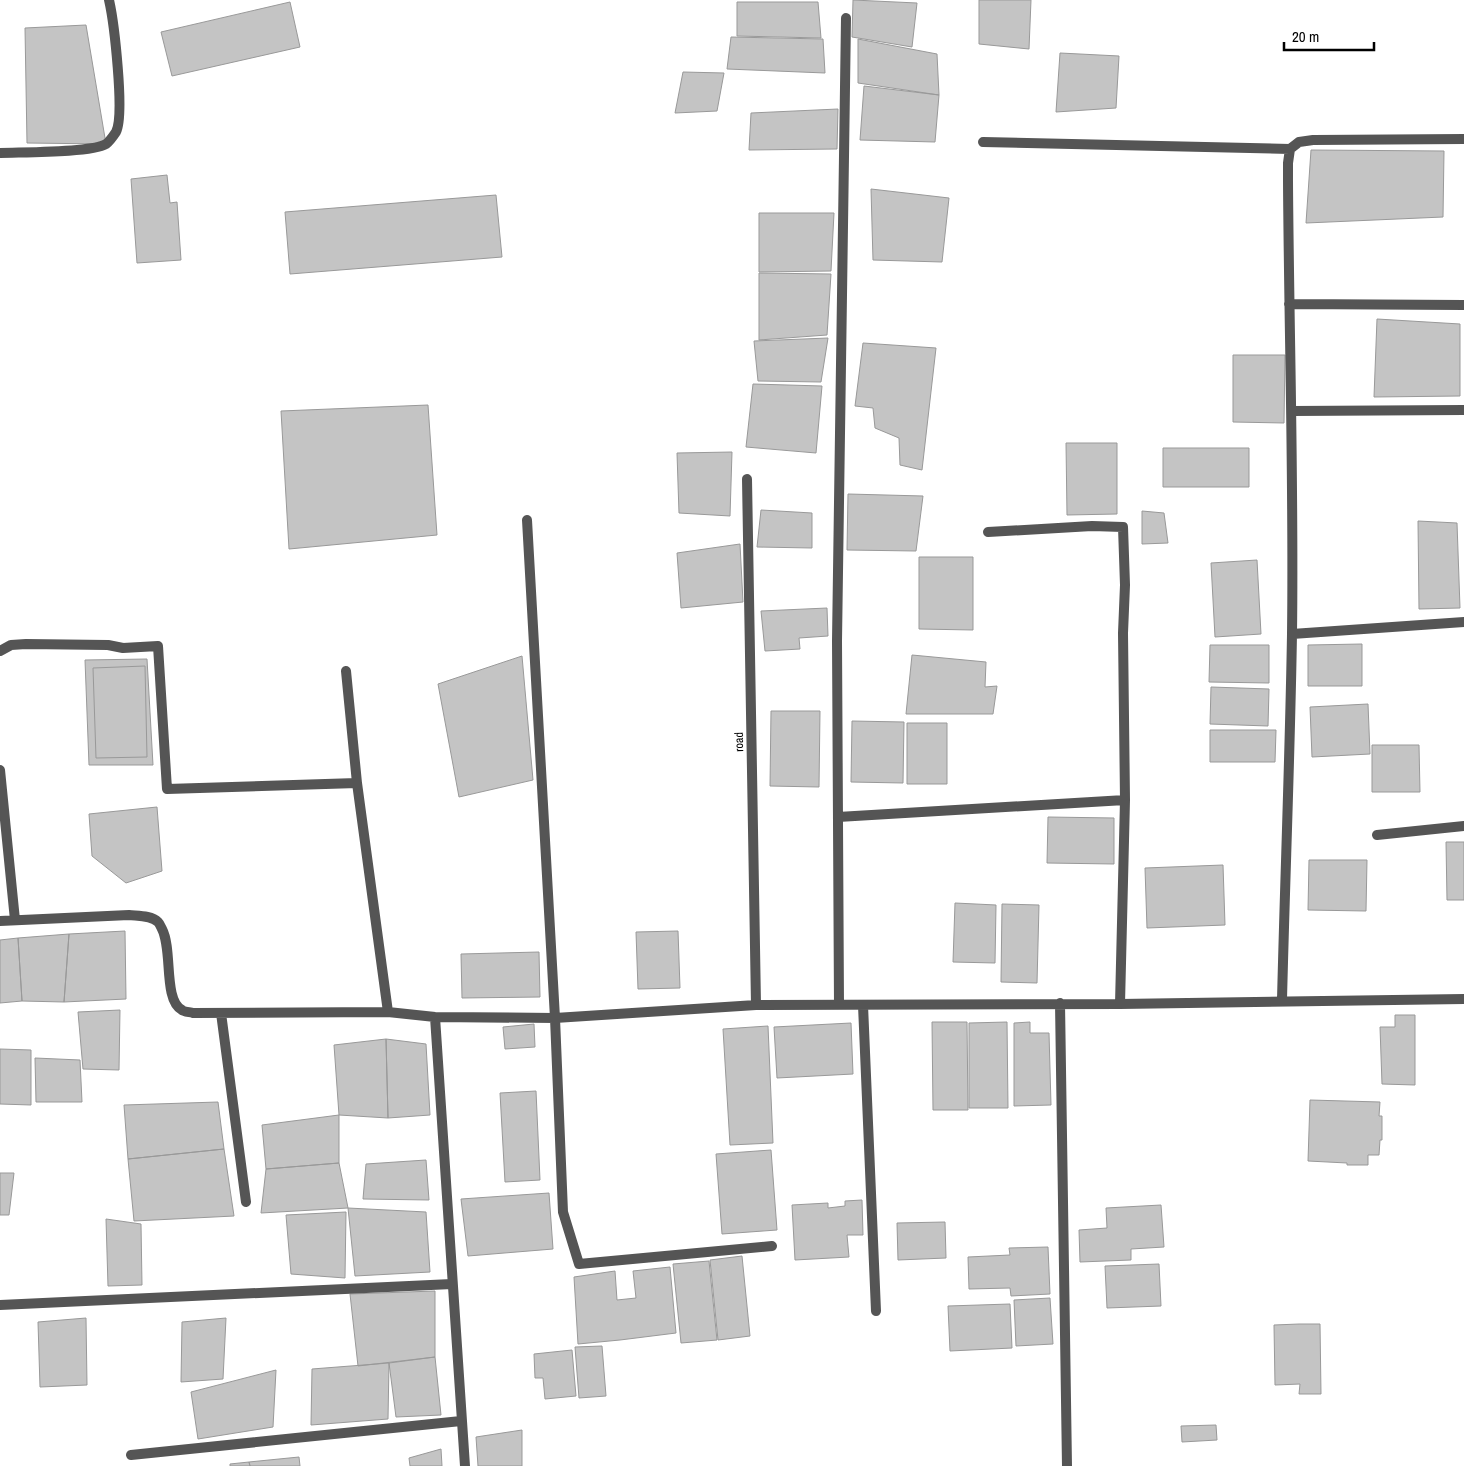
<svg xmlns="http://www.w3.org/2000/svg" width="1464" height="1466" font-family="'Archivo Narrow',sans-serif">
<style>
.building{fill:#c4c4c4;stroke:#999}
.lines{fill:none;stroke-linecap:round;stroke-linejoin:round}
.street{stroke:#555;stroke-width:10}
.labels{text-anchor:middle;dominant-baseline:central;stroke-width:4;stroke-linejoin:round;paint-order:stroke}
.street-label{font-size:12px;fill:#000;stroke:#fff}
</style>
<rect width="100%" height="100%" fill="#fff"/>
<path class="building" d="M853 0 917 3 912 47 852 37Z
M979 0H1031L1029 49 979 44Z
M290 2 300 47 172 76 161 32Z
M737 2H818L821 38 737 36Z
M86 25 106 144 27 143 25 28Z
M731 37 823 39 825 73 727 69Z
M858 39 937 54 939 95 858 83Z
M1060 53 1119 56 1116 108 1056 112Z
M683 72 724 73 717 111 675 113Z
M864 86 939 95 935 142 860 140Z
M838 109 837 149 749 150 751 113Z
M1311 150 1444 151 1443 217 1306 223Z
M167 175 170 203 177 202 181 260 137 263 131 179Z
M871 189 949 198 942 262 873 260Z
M496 195 502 257 290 274 285 212Z
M759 213H834L831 271 759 272Z
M759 273 831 274 827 335 759 340Z
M1377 319 1460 324V396L1374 397Z
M828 338 821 382 758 381 754 341Z
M863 343 936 348 922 470 900 465 899 438 875 428 873 408 855 406Z
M1233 355H1285L1284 423 1233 422Z
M753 384 822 386 816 453 746 447Z
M428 405 437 535 289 549 281 411Z
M1066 443H1117V514L1067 515Z
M1163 448H1249V487H1163Z
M732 452 730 516 679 513 677 453Z
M848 494 923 496 916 551 847 550Z
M761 510 812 513V548L757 547Z
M1142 511 1164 513 1168 543 1142 544Z
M1418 521 1457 523 1460 608 1419 609Z
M740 544 743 602 681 608 677 553Z
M919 557H973V630L919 629Z
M1257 560 1261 634 1215 637 1211 563Z
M827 608 828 636 799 638 800 649 765 651 761 611Z
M1362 644V686H1308V645Z
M1210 645H1269V683L1209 682Z
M912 655 986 662 985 687 997 686 993 714H906Z
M522 656 533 780 459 797 438 684Z
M147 659 153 765H89L85 660Z
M145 666 147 757 96 758 93 668Z
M1211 687 1269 689 1268 726 1210 724Z
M1368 704 1370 754 1312 757 1310 707Z
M771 711H820L819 787 770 786Z
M852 721 904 722 903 783 851 782Z
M907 723H947V784H907Z
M1210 730H1276L1275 762H1210Z
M1372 745H1419L1420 792H1372Z
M157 807 162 871 126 883 92 856 89 814Z
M1048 817 1114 818V864L1047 863Z
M1446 842H1464V900H1447Z
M1309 860H1367L1366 911 1308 910Z
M1223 865 1225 925 1147 928 1145 868Z
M955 903 996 905 995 963 953 962Z
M1002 904 1039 905 1037 983 1001 982Z
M125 931 126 999 64 1002 69 934Z
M678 931 680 988 638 989 636 932Z
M69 934 64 1002 22 1001 18 938Z
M18 938 22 1001 0 1003V940Z
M539 952 540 997 462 998 461 954Z
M120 1010 119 1070 83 1069 78 1012Z
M1395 1015H1415V1085L1382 1084 1380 1027H1395Z
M932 1022H967L968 1110H933Z
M1007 1022 1008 1108H969V1023Z
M1030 1022V1033H1049L1051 1105 1014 1106V1023Z
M851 1023 853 1074 777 1078 774 1027Z
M534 1024 535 1047 505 1049 503 1027Z
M768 1026 773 1143 730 1145 723 1029Z
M386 1039 426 1044 430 1115 388 1118Z
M386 1039 388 1118 339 1115 334 1045Z
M0 1049 31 1050V1105L0 1104Z
M35 1058 80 1060 82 1102H36Z
M536 1091 540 1180 505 1182 500 1093Z
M1310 1100 1380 1102 1379 1116H1382V1140H1380L1379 1155H1368V1165H1347V1163L1308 1161Z
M218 1102 224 1149 128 1159 124 1105Z
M339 1115V1163L266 1169 262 1125Z
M224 1149 234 1216 134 1221 128 1159Z
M771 1150 777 1230 722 1234 716 1154Z
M426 1160 429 1200 363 1199 366 1164Z
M339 1163 348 1208 261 1213 266 1169Z
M0 1173H14L9 1215H0Z
M549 1193 553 1249 468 1256 461 1199Z
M862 1200 863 1235H847L849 1257 795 1260 792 1205 828 1203V1208L845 1206V1201Z
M1161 1205 1164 1247 1131 1249V1260L1080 1262 1079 1230 1107 1228 1106 1208Z
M348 1208 426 1212 430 1272 355 1276Z
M346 1212 345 1278 291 1274 286 1215Z
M106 1219 141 1224 142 1285 108 1286Z
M945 1222 946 1258 898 1260 897 1223Z
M1048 1247 1050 1294 1011 1296 1010 1288 969 1289 968 1257 1010 1255 1009 1248Z
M742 1256 750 1336 718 1340 710 1260Z
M709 1261 717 1340 681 1343 673 1264Z
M1159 1264 1161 1306 1107 1308 1105 1266Z
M670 1267 676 1333 620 1340 578 1344 574 1277 615 1271 617 1300 636 1298 633 1271Z
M435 1291V1357L358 1366 350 1294Z
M1050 1298 1053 1344 1016 1346 1014 1300Z
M1010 1304 1012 1348 950 1351 948 1306Z
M86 1318 87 1385 40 1387 38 1322Z
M226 1318 223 1379 181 1382 182 1322Z
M1299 1324H1320L1321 1394H1299L1300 1384 1275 1385 1274 1325Z
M602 1346 606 1396 579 1398 575 1347Z
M572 1350 576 1396 545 1399 543 1378H535L534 1354Z
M435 1357 441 1415 396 1417 389 1363Z
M389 1363 388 1419 311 1425 312 1369Z
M276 1370 273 1427 198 1439 191 1392Z
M1216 1425 1217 1440 1182 1442 1181 1426Z
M522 1430V1466H478L476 1437Z
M441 1449 442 1466H410L409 1458Z
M299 1457 300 1466H250L249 1462Z
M249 1462 250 1466H230V1464Z"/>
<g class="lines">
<path class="street" d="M983 142 1290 149
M0 153C21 152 91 153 106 144 109 142 114 135 116 132 125 115 114 22 109 0
M1289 304 1464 305
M1292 411 1464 410
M747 479 756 1005
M527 520 555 1018 563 1212 579 1264 772 1246
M988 532 1092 526 1123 527 1125 585 1123 633 1125 800 1120 1004
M1292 634 1464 622
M0 651 11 645 26 644 108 645 123 648 158 646 167 789 357 783
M346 671 357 783 388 1012
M0 770 15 920
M838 817 1125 800
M1377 835 1464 826
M0 921 129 915C138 916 151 915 158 922 160 924 161 927 162 929 173 950 163 1000 182 1010 184 1012 190 1012 193 1013L388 1012 435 1017 555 1018 756 1005 1120 1004 1464 999
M1282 1000C1285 878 1290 756 1292 634 1294 483 1289 332 1288 181V163L1290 149 1299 142 1313 140 1464 139
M1060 1003 1067 1466
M839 1005 837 641 846 18
M863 1005 876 1311
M221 1013 246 1202
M435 1017 465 1466
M0 1305 452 1284
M131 1455 461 1421"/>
</g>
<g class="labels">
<g class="street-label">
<text transform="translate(739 742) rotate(-91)">road</text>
</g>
</g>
<path d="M1284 42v8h90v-8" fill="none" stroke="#000000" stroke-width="2.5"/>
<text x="1292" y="42" font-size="15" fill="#000000" stroke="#ffffff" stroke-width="4" paint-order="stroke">20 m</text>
</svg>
